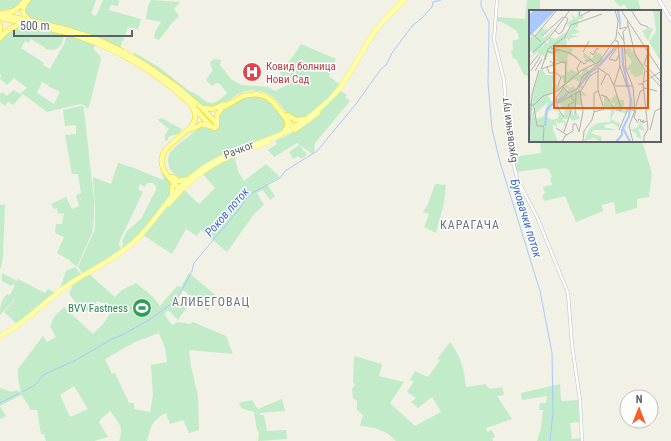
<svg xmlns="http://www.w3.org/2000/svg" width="671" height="441" font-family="'Roboto Condensed',sans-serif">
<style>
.green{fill:#c1ebc9;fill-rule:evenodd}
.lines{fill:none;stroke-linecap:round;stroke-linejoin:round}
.stream{stroke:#a9c9ff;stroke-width:1}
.tertiary-casing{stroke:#bebfc6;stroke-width:3.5}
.secondary-casing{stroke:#c1c2ca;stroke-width:4}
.primary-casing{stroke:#fff052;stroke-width:5}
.trunk-casing{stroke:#f8da00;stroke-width:5.5}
.tertiary{stroke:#fff;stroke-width:2.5}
.secondary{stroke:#fff;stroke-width:3}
.primary{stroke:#fcffae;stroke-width:4}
.trunk{stroke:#fefc9f;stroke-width:4.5}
.labels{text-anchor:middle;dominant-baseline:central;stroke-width:3;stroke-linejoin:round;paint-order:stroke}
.health-label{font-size:11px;fill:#be3a42;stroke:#fff;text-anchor:start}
.street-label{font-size:11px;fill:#5e6068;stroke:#fff}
.leisure-label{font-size:11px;fill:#27864d;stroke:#fff;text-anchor:end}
.water-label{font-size:12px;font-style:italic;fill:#3d68d1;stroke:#fff}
.neighbourhood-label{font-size:12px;letter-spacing:1px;fill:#6f727a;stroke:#fff}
.inset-river{fill:none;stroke:#a9c9ff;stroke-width:2}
.inset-road{fill:none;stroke:#b2b3b0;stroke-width:1}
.view{fill:#e8590c;fill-opacity:0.15;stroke:#e8590c;stroke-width:2}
.inset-edge{fill:none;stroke:#5e6068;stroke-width:2}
</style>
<rect width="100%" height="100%" fill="#f1f1e6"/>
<path class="green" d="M0 0H23C16 8 11 13 0 12Z
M30 0H96L91 14 96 16 103 0H119L118 6 111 5 109 10 141 19 138 29 128 27 120 48 96 36 35 20C23 14 23 12 30 0Z
M151 0 180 2 174 9 179 16 172 23 159 40 154 38 155 32 161 22 146 19 148 6Z
M527 0H540V11H530V76L524 75 516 59 513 58 511 51 513 50V46L512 41 519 39 517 31 502 22 497 21V17L525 19Z
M614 0H640L638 1 641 10 629 11 624 4 620 7Z
M26 25 65 34C61 46 60 52 46 49L44 47 31 39 29 43 25 41 21 48 44 63 43 65 50 69 64 44 67 35 94 44V50L100 56 101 59 89 107 86 108 84 105 80 104 47 112 23 94 13 105 8 102 5 106 0 102V94L2 92 7 96 13 90 20 94 27 88 14 78 7 85 0 79 1 75 0 74V40L11 29ZM50 81 48 86 60 92 54 104 37 93 42 82 48 85Z
M301 44 336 59 329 76 340 85C328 98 302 133 285 111 278 102 272 93 260 91 237 87 232 103 215 107 211 108 203 107 200 105 192 99 185 91 177 85 164 74 149 64 134 55L135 53 159 67 189 91C207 96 206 114 227 93L220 84 216 83 212 86 206 80 213 70 211 66 210 62 214 59 221 60 220 65 231 79 241 85 258 86 268 87 275 91 287 85 277 67C289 66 295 53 301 44Z
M341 91 347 95 345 97 350 101 315 143 314 154 311 153 300 145 304 152 305 151 307 155 301 159 298 156 293 159 289 152 299 145 297 143 274 157 268 150 277 144 275 141 296 131 314 118Z
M250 96C267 97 272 102 282 115 284 117 287 119 286 123 286 126 284 129 282 131L218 157 190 176 180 178C169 172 163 159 173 149 177 145 183 141 188 137 192 134 196 130 200 127L213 129 218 127C219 123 219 118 220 114 224 106 243 99 250 96Z
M81 106 84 107V110L94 200V219L92 233 77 267 69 260 57 253 64 237 55 233 56 224H62L64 213 58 214 57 208 54 209 51 204 66 197 72 209 79 206 76 195 81 193 78 174H72L65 135 76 134V125L65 126 63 110Z
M161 118 182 129 178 134 170 136 168 138V140L165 141V135L169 129 158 120Z
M540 141H642L652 173 649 197 637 199V208L616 214 614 202 602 205 603 211 576 222 565 196 544 201 542 196 545 193 543 187 552 185 550 178 552 177 549 170 545 168 516 172 512 157 541 153Z
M234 155 238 171 244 181 266 164 280 177 267 184 275 196 270 200 263 190 257 193 264 205 254 214 227 252 201 230 197 236 186 229 172 254 143 235 183 189 199 204 215 188 202 173Z
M118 163 134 168 163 180 164 178 162 175 164 172 171 181V194L147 227 123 250 122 246 124 244 122 241 127 231 141 219 156 190V186L153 183H147L145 187 140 184 138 189 143 192 120 240 119 244 122 251 83 274 78 267 95 229V210L93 177 111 184Z
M435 184 446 185 444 203 436 233 424 227 429 214 423 212 428 204Z
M5 204 3 256 1 268H0V205Z
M75 267 82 275 57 292 61 286 66 271Z
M2 273 17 281 18 279 45 293 48 289 56 293 18 325 4 312 15 300V299L0 315C0 307 1 299 7 294L10 295 15 285 12 284 11 286 2 281Z
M189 273 218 297 208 311 183 290 176 299 187 307 178 320 168 310 164 314 172 325 178 322 190 324 193 322 226 336 233 354 189 350 191 366 198 396 199 430 189 433 183 420 170 424 166 413C152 420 151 426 147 441H119C124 426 119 423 110 411L101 419 99 422 108 437 94 441H46L44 434H41L37 410H30L28 404 21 395 0 406 6 416 0 419V388L12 392 17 390 21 394 18 378V369L43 336 47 342 56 337 50 326 54 317 64 307 93 334 103 324 108 317 111 310 107 304 97 301 92 313 79 307 69 294 73 285 89 274 115 297 122 290 136 283 153 297 160 306 177 286 181 287ZM159 333 165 348 167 362 151 365 153 395 150 412 134 409V403H129L115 373 112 374 105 359 135 342ZM74 386 88 409 70 417 60 395Z
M450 342C461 357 464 368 466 387L485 384 490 389 502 387 504 395 497 396 512 419 486 428 487 432 492 430 495 437 492 438 493 441H396C388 431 372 426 360 426L363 415 357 410V401L353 398 352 389 355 385 353 382 354 356 382 364 379 376 404 382 390 403 415 426 441 412 432 397 418 408 411 402 416 398 407 392 414 381 410 380 415 371 428 377 440 360 437 359Z
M560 384 561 399 562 401 578 400 579 422 570 423 572 439 581 438V441H537L541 428 543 410H539L540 403H546L547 396 522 400 521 393Z
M282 399 285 411 260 413V415H264L267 431 286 430 287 439 258 441 259 432 257 430 254 412 241 408 239 403 252 400 258 409Z"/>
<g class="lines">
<path class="stream" d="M481 0V6L489 22 488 83 492 129 500 162 540 291 552 353 553 413 550 441
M22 392 35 385 43 375 76 360 112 339 122 335 149 320 163 310 174 302 180 294 192 271 194 263 240 208 243 203 250 194 280 178 285 171 317 151 356 104 381 69 386 65 392 53 412 26 421 19 432 7 433 2 441 0
M0 403 20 393"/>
<defs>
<path id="tertiary" d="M497 0 494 40 504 80 507 126 512 159 518 181 537 217 568 293 572 345 580 400 582 441"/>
<path id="secondary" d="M659 0 671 20"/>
<path id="primary" d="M296 129 318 113
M169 204C186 183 207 166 233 155 244 150 257 147 268 142
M0 336C26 323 44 301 68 285 90 270 116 259 136 240 158 219 171 191 196 173 223 152 256 146 286 132 302 124 315 113 328 101 349 81 359 54 375 31 384 20 394 10 404 0"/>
<path id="trunk" d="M28 0C21 8 21 14 30 20
M3 13C13 13 18 9 24 1
M0 14 62 28 97 39 122 51 149 67 176 86 197 104 203 108 213 109 224 104
M0 18C28 24 56 29 83 38 120 51 156 73 185 99 195 108 203 118 212 127L215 128 217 126V115L222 108 243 96 256 94 265 96 273 102 295 130
M0 25V33
M0 38C6 31 14 25 24 24
M203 109 217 124
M287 115 296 120 307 119
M192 129 202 124 210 126
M283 133 287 127V120
M172 177 179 181 189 179
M181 190C175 184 166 176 163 168 152 141 207 133 193 108
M172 195 173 182"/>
</defs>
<use href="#tertiary" class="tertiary-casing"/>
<use href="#secondary" class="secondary-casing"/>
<use href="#primary" class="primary-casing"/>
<use href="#trunk" class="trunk-casing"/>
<use href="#tertiary" class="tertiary"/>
<use href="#secondary" class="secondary"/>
<use href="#primary" class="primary"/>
<use href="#trunk" class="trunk"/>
</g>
<defs>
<symbol id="hospital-disc" viewBox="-11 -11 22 22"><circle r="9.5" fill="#e0444e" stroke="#fff"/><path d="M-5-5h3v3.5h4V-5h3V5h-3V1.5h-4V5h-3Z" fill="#fff"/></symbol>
<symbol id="stadium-disc" viewBox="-11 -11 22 22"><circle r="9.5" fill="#2e9e5b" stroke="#fff"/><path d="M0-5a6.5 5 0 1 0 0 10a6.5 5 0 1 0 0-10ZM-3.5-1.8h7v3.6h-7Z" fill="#fff"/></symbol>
</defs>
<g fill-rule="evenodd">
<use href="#hospital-disc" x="241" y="61" width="22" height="22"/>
<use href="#stadium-disc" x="131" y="297" width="22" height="22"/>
</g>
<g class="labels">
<g class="health-label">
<text x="266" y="66">Ковид болница<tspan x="266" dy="13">Нови Сад</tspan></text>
</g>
<g class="street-label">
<text transform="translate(509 130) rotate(-97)">Буковачки пут</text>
<text transform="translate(239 150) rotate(-21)">Рачког</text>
</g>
<g class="leisure-label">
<text x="128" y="308">BVV Fastness</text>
</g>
<g class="water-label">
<text transform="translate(227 212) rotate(-49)">Роков поток</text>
<text transform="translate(526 218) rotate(73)">Буковачки поток</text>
</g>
<g class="neighbourhood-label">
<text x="470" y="225">КАРАГАЧА</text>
<text x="211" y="302">АЛИБЕГОВАЦ</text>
</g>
</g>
<g transform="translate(529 10)">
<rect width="132" height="132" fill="#f1f1e6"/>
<path d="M50 0V6L54 5V8L49 10V17L45 18 51 22 41 25 50 26 42 28 40 30 43 35 37 27 38 38 42 35 40 38 45 39 42 43 54 51 57 49 54 47 55 43 63 49 67 42 72 44 74 50 66 58 67 53 55 51 39 44 38 61 40 62 41 59 53 65V60L58 58 59 61H64L57 72 53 69 49 72 45 69 37 74 41 78 44 76 47 79 51 74 55 78H50L58 86 52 85 53 96 48 94 43 100 44 106 47 102 51 108 44 111 39 105V109H33L38 114 36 118 35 113 32 112 30 114 27 110 28 117 24 114V119L29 132H0L3 104 7 96 1 98H4L3 101 0 100V90L4 93 3 85 11 60 13 59 17 65H26L23 75 24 79 25 74 31 77 35 73 32 65H36V54L24 50 29 48 25 45 19 43 15 50V46L12 45 11 47 8 42 2 47 0 46 4 45 3 41 0 42V27L6 26 13 18 17 20V17L18 20 13 27 15 28 26 17 13 36 14 37 16 32 19 33 21 27 26 29 37 22V26L43 17 39 15 37 22 39 15 36 14 44 9 42 3 47 9ZM35 77 40 79 39 81 34 79 27 91H22L19 86 25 80 27 82ZM19 92 15 106 8 109 5 105ZM28 92 36 100 35 107 30 102 29 108 23 110 18 107 17 103 24 99 20 98 21 95ZM124 0H132V52L120 32 127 21ZM111 17 114 21 120 17 124 19 119 31ZM99 33 101 39H103L101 42 104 41 114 55V65L106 67 104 64H101L102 60H97L103 52 94 39H98ZM88 84 90 90H95V99H100L101 92 98 91 103 90 106 100 100 99 97 104 87 99 82 109 91 114 90 118 84 113 75 115 76 118H80L87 120H65L62 123 73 127 72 132 65 128 55 131 61 118 69 113 81 112 82 101 75 96V86L81 90 80 93 83 96 87 94 82 92V89ZM111 112 116 121 109 119 114 132 112 128 107 127 108 124 101 120 108 118Z" fill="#c1ebc9" fill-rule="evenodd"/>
<path d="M5 0H27L0 27V5Z" fill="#a9c9ff"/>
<path class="inset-river" d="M89 0 91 13M93 35 94 54 102 90 100 106 94 118 101 132M70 56 87 36M50 77 60 63 68 58M29 91 39 84M16 116 18 99 26 92M87 132 93 125V119"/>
<path class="inset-road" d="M50 0 51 6 63 0M92 0 132 62M102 0 111 14 119 17M98 11 106 44 116 60 114 74M91 13V19L97 17M25 20 30 24 33 22 39 9 36 7M0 21 12 32M89 22 95 31 97 59 104 77 106 100 100 116 104 132M6 26 28 0M13 26 34 7M95 30 94 22 99 16M86 31H89L91 56 98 77M89 36 80 49 87 51 90 45M22 38 41 43 55 54 61 49 66 54M18 41 24 43 29 40M4 42 20 28 41 0M54 42 60 31M61 42 64 45 68 38 70 40M16 50 19 39 36 27 42 15 73 4M21 51 25 54 26 61M33 52H37L36 73M115 55 119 42M116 55 132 72M0 56 9 45M18 57 20 63H27L32 67 29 76M69 58 80 65 85 76 92 98V101L87 100M12 59 33 52M12 59 18 43M2 61 11 47M6 61 13 49M117 61 132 77M50 63 48 58 52 51M115 72 131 62M109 74H114L119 119M72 75 77 64M85 75 91 56M86 76H104M34 77 40 83 48 79 54 66 68 55M35 77 27 88 29 99 35 107M115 78 128 81M42 85 45 92 39 95 42 101M72 85 78 87 85 99M29 93 51 81M0 95H5L14 86 27 82 53 60 70 52 87 28 89 11 86 0M107 96 111 82 115 79M5 97 8 116H14L15 118 14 132M65 102V83L69 81M46 104 47 83M110 111 109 110 111 109 112 112 115 110 113 113 118 111M44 114H47L50 122 54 102 51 82 61 66 69 61M27 118 38 125M90 120 99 99 107 101 105 107 109 113M121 120 126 101 132 98M35 122 42 101M54 131 55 121 63 110 65 102 75 99 69 80V55M0 132 3 84 10 60M33 132 36 126 44 121V114M115 132V126L119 119"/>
<path class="view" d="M25 36H119V98H25Z"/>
<rect width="132" height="132" class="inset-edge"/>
</g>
<g transform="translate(639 409)"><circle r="19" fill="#ffffff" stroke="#bfbfc3"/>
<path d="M0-3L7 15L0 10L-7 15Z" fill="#fb5d22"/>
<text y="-6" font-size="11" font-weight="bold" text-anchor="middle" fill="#5e6068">N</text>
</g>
<path d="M14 30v6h118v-6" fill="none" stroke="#5e6068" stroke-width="2"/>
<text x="20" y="30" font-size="12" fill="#5e6068" stroke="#ffffff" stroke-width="3" paint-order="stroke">500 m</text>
</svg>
